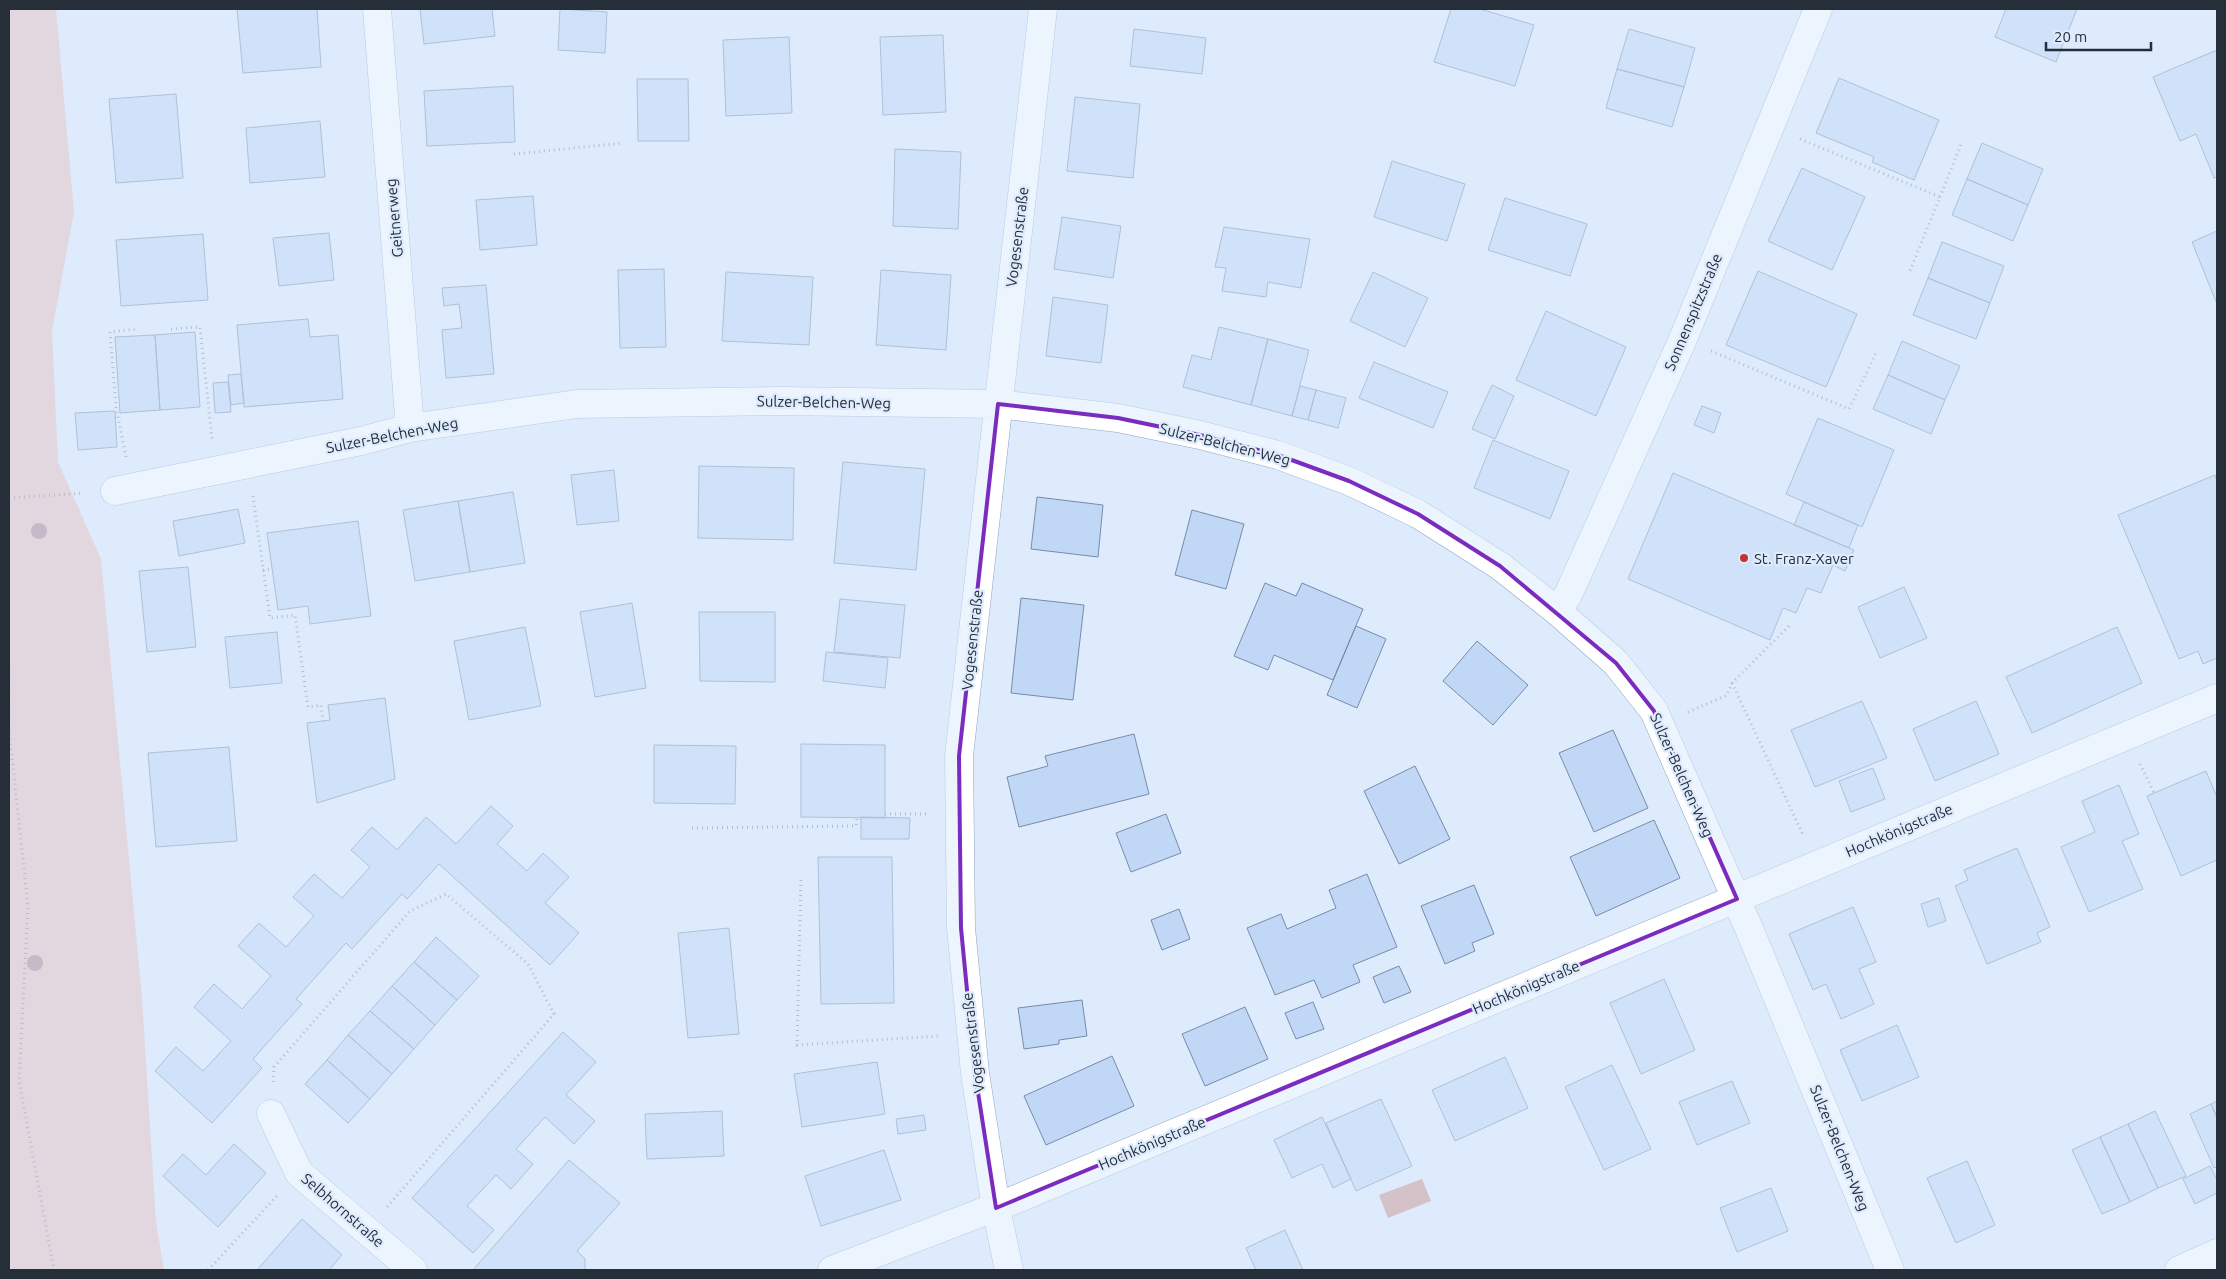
<svg xmlns="http://www.w3.org/2000/svg" width="2226" height="1279" font-family="Ubuntu,sans-serif">
<style>
.green{fill:#e8bfba}
.water{fill:#cd9088}
.building{fill:#c1d7f6;stroke:#778ca8}
.lines{fill:none;stroke-linecap:round;stroke-linejoin:round}
.minor-casing{stroke:#8fa4c1;stroke-width:29}
.tertiary-casing{stroke:#8fa4c1;stroke-width:29}
.path{stroke:#7e8998;stroke-width:3;stroke-dasharray:1 4;stroke-linecap:butt}
.minor{stroke:#fff;stroke-width:28}
.tertiary{stroke:#fff;stroke-width:28}
.tree{fill:#a48187}
.marked{fill:none;stroke:#7b2cbf;stroke-width:4;stroke-linejoin:round}
.poi-dot{fill:#c23430;stroke:#ddebfd;stroke-width:2}
.labels{text-anchor:middle;dominant-baseline:central;stroke-width:4.5;stroke-linejoin:round;paint-order:stroke}
.street-label{font-size:15px;fill:#262e3a;stroke:#ddebfd}
.poi-label{font-size:15px;fill:#262e3a;stroke:#ddebfd;text-anchor:start}
</style>
<rect width="100%" height="100%" fill="#ddebfd"/>
<path class="green" d="M9 9H56L74 212 52 331 58 462 101 559 142 998 156 1222 164 1270H11L9 1251Z"/>
<path class="water" d="M1422 1179 1431 1201 1388 1218 1379 1195Z"/>
<path class="building" d="M237 9H317L321 67 243 73Z
M420 9H492L495 36 424 44Z
M560 9 607 12 605 53 558 50Z
M1451 9H1480L1534 25 1515 86 1434 62Z
M2006 9H2077L2056 62 1995 37Z
M1134 29 1206 38 1202 74 1130 66Z
M1629 29 1695 48 1684 87 1617 69Z
M943 35 946 112 883 115 880 37Z
M789 37 792 113 726 116 723 40Z
M2217 50V177L2214 178 2196 134 2180 141 2153 77Z
M1617 69 1684 87 1672 127 1606 108Z
M1839 78 1939 120 1914 180 1872 162 1874 157 1816 133Z
M637 79H688L689 141H638Z
M513 86 515 142 427 146 424 91Z
M176 94 183 178 116 183 109 99Z
M1075 97 1140 104 1133 178 1067 171Z
M320 121 325 177 250 183 246 128Z
M1982 143 2043 169 2028 205 1967 179Z
M895 149 961 152 958 229 893 226Z
M1392 161 1465 184 1447 241 1374 217Z
M1802 168 1865 197 1832 270 1768 241Z
M1967 179 2028 205 2013 241 1952 215Z
M533 196 537 245 480 250 476 200Z
M1505 198 1587 224 1570 276 1488 250Z
M1062 217 1121 226 1113 278 1054 269Z
M1224 227 1310 239 1301 288 1268 282 1266 297 1222 291 1226 268 1215 267Z
M2217 231V304L2192 242Z
M329 233 334 280 279 286 273 238Z
M203 234 208 300 121 306 116 240Z
M1942 242 2004 266 1990 303 1928 278Z
M664 269 666 347 620 348 618 270Z
M881 270 951 275 946 350 876 345Z
M1758 271 1857 314 1826 387 1726 345Z
M726 272 813 277 809 345 722 341Z
M1373 272 1428 298 1405 347 1350 321Z
M1928 278 1990 303 1976 339 1913 315Z
M486 285 494 374 446 378 442 330 462 328 459 304 444 306 442 288Z
M1053 297 1108 305 1101 363 1046 356Z
M1546 311 1626 347 1596 416 1516 380Z
M308 319 310 337 338 335 343 399 244 407 237 325Z
M1219 327 1268 339 1251 405 1183 387 1192 355 1211 360Z
M195 332 200 407 160 410 155 335Z
M155 335 160 410 120 413 115 337Z
M1268 339 1309 350 1292 416 1251 405Z
M1902 341 1960 366 1945 400 1888 375Z
M1374 362 1448 392 1433 428 1359 398Z
M241 374 244 403 231 405 228 375Z
M1888 375 1945 400 1931 434 1873 409Z
M228 382 231 412 215 413 213 383Z
M1492 385 1514 396 1495 439 1472 429Z
M1300 386 1316 390 1308 420 1292 416Z
M1316 390 1346 398 1338 428 1308 420Z
M1702 406 1721 413 1714 433 1694 425Z
M115 411 117 447 78 450 75 413Z
M1818 418 1894 450 1862 527 1786 494Z
M1493 440 1569 471 1550 519 1474 488Z
M843 462 925 469 916 570 834 563Z
M699 466 794 468 793 540 698 538Z
M614 470 619 521 577 525 571 475Z
M1673 473 1854 550 1845 571 1833 565 1821 593 1807 588 1796 613 1783 608 1770 640 1628 579Z
M2215 475 2217 481V658L2203 664 2198 651 2179 659 2118 515Z
M513 492 525 563 470 572 458 501Z
M1037 497 1103 505 1098 557 1031 549Z
M458 501 470 572 415 581 403 510Z
M1804 502 1858 525 1849 548 1794 525Z
M238 509 245 543 179 556 173 521Z
M1192 510 1244 524 1226 589 1175 575Z
M358 521 371 616 310 624 308 606 278 610 267 533Z
M188 567 196 647 147 652 139 571Z
M1265 583 1296 596 1302 583 1363 609 1333 680 1274 655 1268 670 1234 656Z
M1904 587 1927 638 1880 658 1858 607Z
M1021 598 1084 605 1073 700 1011 693Z
M840 599 905 605 900 658 834 652Z
M632 603 646 688 595 697 580 612Z
M699 612H775V682L700 681Z
M1356 626 1386 639 1357 708 1327 695Z
M525 627 541 706 469 720 454 641Z
M2117 627 2142 683 2032 733 2006 677Z
M277 632 282 683 230 688 225 637Z
M1477 641 1528 685 1493 725 1443 681Z
M826 652 888 658 885 688 823 681Z
M385 698 395 779 317 803 307 723 330 720 328 705Z
M1862 701 1887 758 1815 787 1791 730Z
M1976 701 1999 754 1935 781 1913 729Z
M1613 730 1648 808 1594 832 1559 753Z
M1134 734 1149 794 1019 827 1007 777 1048 766 1045 756Z
M801 744 885 745V818L801 817Z
M654 745 736 746 735 804 654 803Z
M229 747 237 841 156 847 148 753Z
M1415 766 1450 839 1399 864 1364 791Z
M1873 768 1885 799 1851 812 1839 781Z
M2206 771 2217 797V860L2181 876 2147 796Z
M2119 785 2139 834 2122 841 2143 889 2089 912 2061 847 2095 832 2082 801Z
M491 806 513 826 497 844 527 871 543 853 569 877 545 903 579 933 550 965 439 864 407 899 402 894 352 949 346 943 296 999 302 1004 253 1059 262 1068 212 1123 155 1071 176 1047 203 1071 231 1041 194 1007 214 984 242 1009 271 976 238 946 259 923 286 947 314 916 293 897 314 874 342 898 370 867 351 850 372 827 397 850 426 817 456 844Z
M1166 814 1181 853 1131 872 1116 833Z
M861 817 910 818 909 839H861Z
M1654 820 1680 878 1596 916 1570 857Z
M2017 848 2050 927 2037 933 2041 942 1987 964 1955 886 1968 880 1964 870Z
M818 857H892L894 1003 821 1004Z
M1367 874 1397 947 1353 965 1360 982 1322 998 1314 980 1275 995 1247 928 1281 914 1287 929 1336 908 1329 890Z
M1474 885 1494 934 1472 943 1475 951 1445 964 1421 906Z
M1939 898 1946 921 1928 927 1921 904Z
M1853 907 1876 962 1859 969 1874 1004 1841 1019 1826 984 1813 990 1789 934Z
M1179 909 1190 939 1162 950 1151 920Z
M729 928 739 1034 688 1038 678 933Z
M436 937 479 976 457 1000 414 962Z
M414 962 457 1000 435 1025 392 986Z
M1399 966 1411 992 1384 1003 1373 977Z
M1664 979 1695 1050 1641 1074 1610 1003Z
M392 986 435 1025 414 1049 370 1011Z
M1082 1000 1087 1036 1059 1040V1044L1024 1049 1018 1008Z
M1313 1002 1324 1029 1296 1039 1285 1013Z
M1245 1007 1268 1059 1205 1086 1182 1034Z
M370 1011 414 1049 392 1074 348 1035Z
M1897 1025 1919 1077 1862 1101 1840 1050Z
M563 1032 596 1062 566 1095 595 1121 574 1144 545 1117 516 1149 533 1164 511 1189 496 1175 467 1206 494 1230 473 1253 412 1198Z
M348 1035 392 1074 370 1099 327 1060Z
M1112 1056 1134 1106 1046 1145 1024 1096Z
M1505 1057 1528 1108 1455 1141 1432 1090Z
M327 1060 370 1099 348 1123 305 1084Z
M877 1062 885 1114 802 1127 794 1074Z
M1612 1065 1651 1149 1604 1170 1565 1087Z
M1732 1081 1750 1123 1697 1145 1679 1102Z
M1381 1099 1412 1166 1356 1191 1326 1123Z
M2217 1101V1118L2211 1104Z
M2211 1104 2217 1118V1167L2214 1168 2190 1114Z
M722 1111 724 1156 647 1159 645 1114Z
M2155 1111 2186 1176 2158 1188 2128 1124Z
M924 1115 926 1130 898 1134 896 1119Z
M1322 1117 1351 1179 1333 1188 1322 1164 1292 1178 1274 1140Z
M2128 1124 2158 1188 2130 1202 2100 1137Z
M2100 1137 2130 1202 2102 1214 2072 1150Z
M234 1144 266 1173 218 1227 163 1176 183 1154 206 1175Z
M884 1150 901 1200 821 1226 805 1176Z
M569 1160 620 1203 577 1251 585 1259V1270H473Z
M1967 1161 1995 1225 1956 1243 1927 1178Z
M2210 1166 2217 1180V1193L2195 1204 2183 1179Z
M1771 1188 1788 1231 1737 1252 1720 1208Z
M302 1219 342 1255 329 1270H257Z
M1285 1230 1303 1270H1256L1246 1248Z"/>
<g class="lines">
<defs>
<path id="minor" d="M377 9 410 428
M115 491 361 441 410 428 577 404 783 401 998 404 1118 418 1200 435 1278 455 1349 481 1418 514 1500 566 1557 611 1616 663 1654 711 1750 931 1890 1270
M1557 611 1568 595 1683 339 1818 9
M271 1114 299 1173 413 1270
M832 1270 1019 1198 2217 698
M1009 1270 996 1208 975 1073 961 928 959 756 1043 9"/>
<path id="tertiary" d="M2179 1270 2217 1253"/>
</defs>
<use href="#minor" class="minor-casing"/>
<use href="#tertiary" class="tertiary-casing"/>
<path class="path" d="M1800 139 1940 197 1909 273
M514 154 623 143
M1940 197 1962 142
M171 329 200 327 212 439
M1711 351 1849 409 1877 351
M126 457 116 407 110 332 137 329
M253 496 270 618 295 615 308 707 321 705 323 721
M9 498 83 493
M263 570 272 569
M9 664V729L28 907 19 1081 54 1270
M1732 683 1804 837
M1688 712 1727 695 1732 683 1790 625
M2140 764 2154 793
M885 814H929
M692 828 856 826 857 818
M801 880 797 1045 939 1036
M273 1082 274 1067 410 911 446 894 528 964 554 1014 387 1207
M208 1270 277 1196"/>
<use href="#minor" class="minor"/>
<use href="#tertiary" class="tertiary"/>
</g>
<g class="tree">
<circle cx="39" cy="531" r="8"/>
<circle cx="35" cy="963" r="8"/>
</g>
<path d="M0 0H2226V1279H0ZM998 404 1118 418 1200 435 1278 455 1349 481 1418 514 1500 566 1616 663 1654 711 1737 899 996 1208 975 1073 961 928 959 756Z" fill="#ddebfd" fill-opacity=".55" fill-rule="evenodd"/>
<path class="marked" d="M998 404 1118 418 1200 435 1278 455 1349 481 1418 514 1500 566 1616 663 1654 711 1737 899 996 1208 975 1073 961 928 959 756Z"/>
<circle class="poi-dot" cx="1744" cy="558" r="5"/>
<g class="labels">
<g class="street-label">
<text transform="translate(394 218) rotate(-95)">Geitnerweg</text>
<text transform="translate(1017 237) rotate(-83)">Vogesenstraße</text>
<text transform="translate(1693 312) rotate(-67)">Sonnenspitzstraße</text>
<text transform="translate(824 402) rotate(1)">Sulzer-Belchen-Weg</text>
<text transform="translate(392 435) rotate(-11)">Sulzer-Belchen-Weg</text>
<text transform="translate(1225 444) rotate(14)">Sulzer-Belchen-Weg</text>
<text transform="translate(972 640) rotate(-84)">Vogesenstraße</text>
<text transform="translate(1682 775) rotate(66)">Sulzer-Belchen-Weg</text>
<text transform="translate(1899 830) rotate(-23)">Hochkönigstraße</text>
<text transform="translate(1526 987) rotate(-23)">Hochkönigstraße</text>
<text transform="translate(973 1043) rotate(-97)">Vogesenstraße</text>
<text transform="translate(1152 1143) rotate(-23)">Hochkönigstraße</text>
<text transform="translate(1840 1148) rotate(68)">Sulzer-Belchen-Weg</text>
<text transform="translate(343 1210) rotate(41)">Selbhornstraße</text>
</g>
<g class="poi-label">
<text x="1754" y="558">St. Franz-Xaver</text>
</g>
</g>
<rect width="2226" height="1279" fill="none" stroke="#262e3a" stroke-width="20"/>
<path d="M2046 42v8h105v-8" fill="none" stroke="#262e3a" stroke-width="2.5"/>
<text x="2054" y="42" font-size="15" fill="#262e3a" stroke="#ddebfd" stroke-width="4" paint-order="stroke">20 m</text>
</svg>
